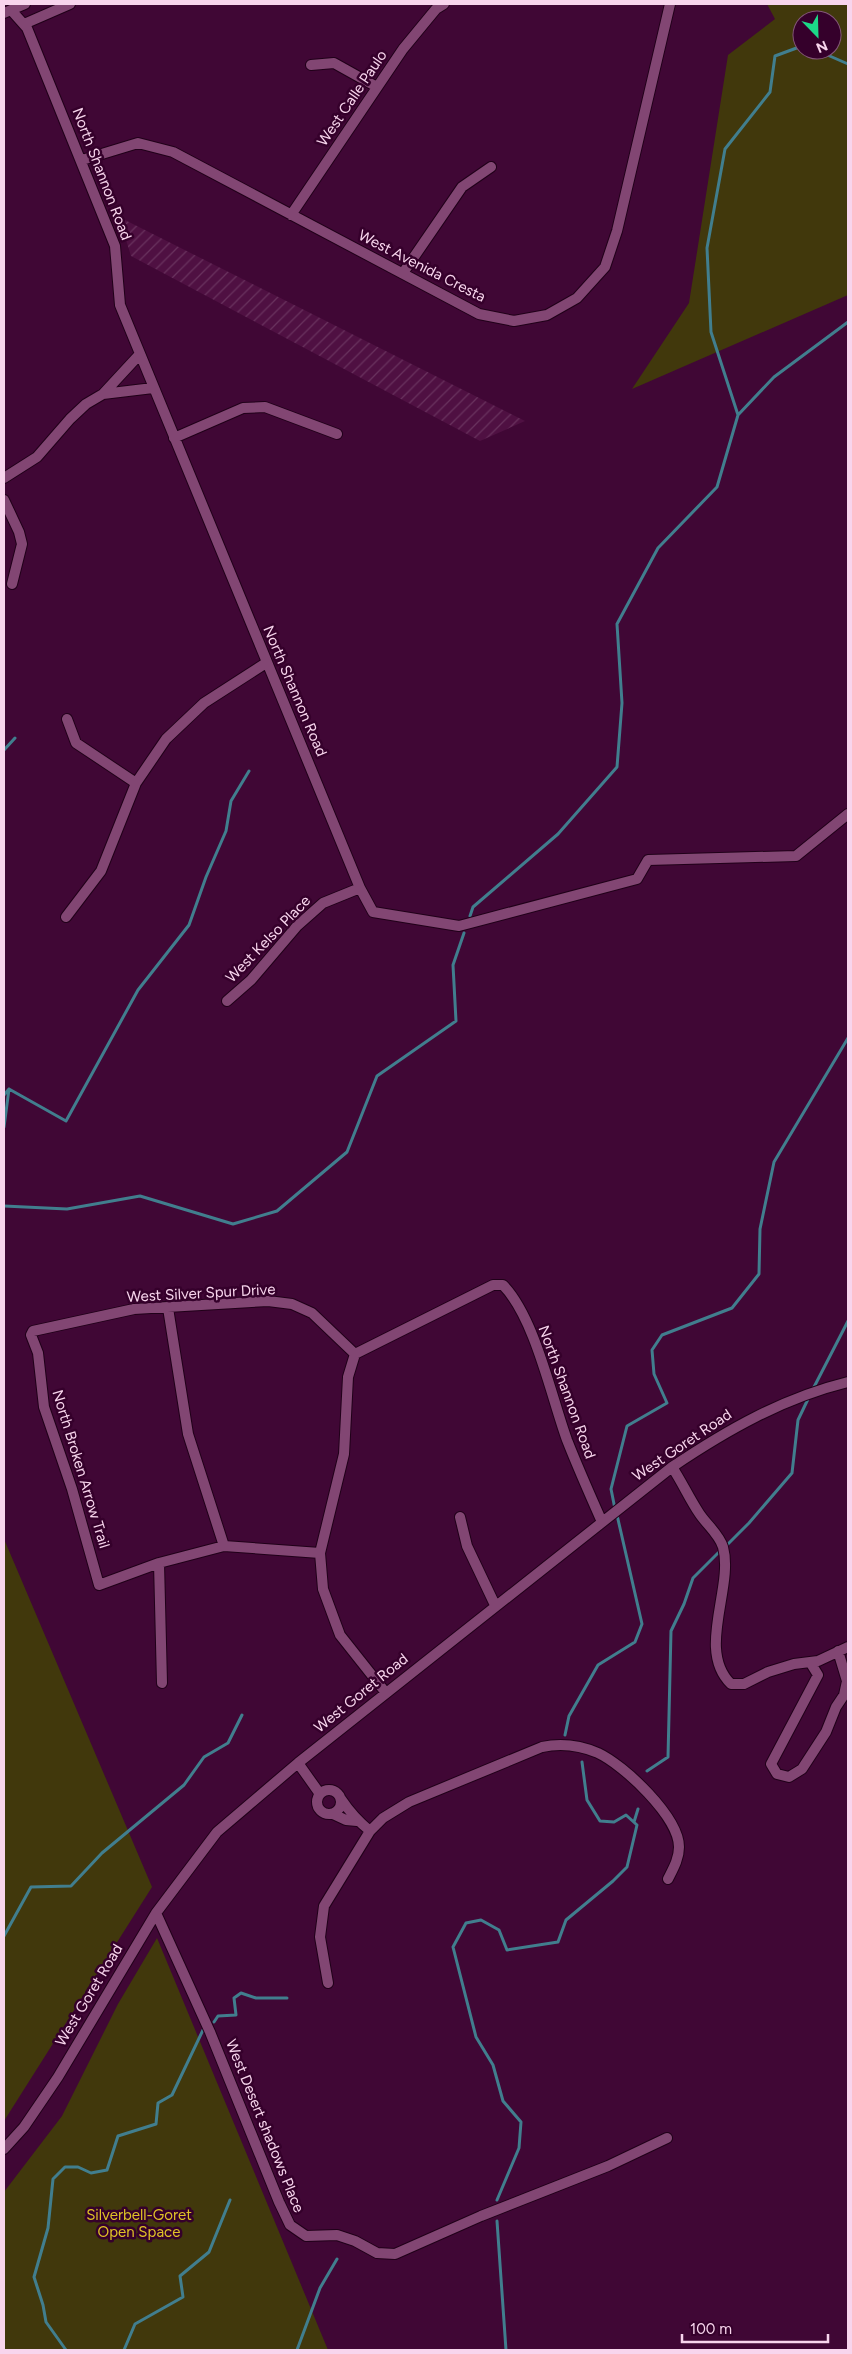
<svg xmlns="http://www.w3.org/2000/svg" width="852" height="2354" font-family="Figtree,sans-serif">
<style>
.industrial{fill:url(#industrial-furrows)}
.park{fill:#41380c;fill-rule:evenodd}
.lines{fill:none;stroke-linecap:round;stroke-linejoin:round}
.stream{stroke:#417e8e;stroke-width:3}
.minor-casing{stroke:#200019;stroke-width:12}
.minor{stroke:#824673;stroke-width:10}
.labels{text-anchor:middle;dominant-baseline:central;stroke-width:5;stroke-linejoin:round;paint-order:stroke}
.street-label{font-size:15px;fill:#f8d5ed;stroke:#35002b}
.park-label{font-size:15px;fill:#dfc226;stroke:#35002b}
</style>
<defs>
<pattern id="industrial-furrows" width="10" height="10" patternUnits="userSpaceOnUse" patternTransform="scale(1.25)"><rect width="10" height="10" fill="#4f1042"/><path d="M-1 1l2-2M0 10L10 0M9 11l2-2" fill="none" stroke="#69325e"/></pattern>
</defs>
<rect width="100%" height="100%" fill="#400735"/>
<path class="industrial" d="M119 217 525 421 480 441 131 256Z"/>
<path class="park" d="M767 4H848V295L632 389 689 303 728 55 775 19ZM802 20H832V50H802Z
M4 1539 152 1887 4 2121Z
M157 1938 328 2350H4V2192L62 2116 118 2004Z"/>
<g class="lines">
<path class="stream" d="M816 50 848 64
M738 415 774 377 848 322
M4 750 15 738
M470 916 473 907 558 834 617 767 622 703 617 624 658 548 717 487 738 415 711 332 707 248 725 149 770 92 775 56 802 46
M9 1089 66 1121 138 990 189 925 206 877 226 831 231 801 249 771
M4 1095 9 1089 4 1127
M4 1206 67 1209 140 1196 233 1224 277 1211 347 1152 377 1076 456 1021 453 965 464 933
M813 1389 848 1321
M615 1509 611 1489 627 1426 667 1403 654 1374 652 1350 662 1335 732 1308 759 1274 760 1229 774 1162 848 1038
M725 1547 749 1523 792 1473 798 1420 809 1397
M565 1735 569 1716 598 1665 635 1642 642 1624 617 1515
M647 1771 668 1757 671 1631 684 1604 693 1578 720 1551
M634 1822 638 1809
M4 1936 31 1887 71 1886 102 1853 184 1785 204 1757 228 1743 242 1715
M214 2022 218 2016 236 2015 234 1998 241 1993 256 1998H287
M497 2200 519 2148 521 2122 503 2101 493 2065 476 2037 453 1947 466 1923 481 1920 499 1930 507 1950 558 1942 566 1920 613 1881 627 1867 637 1825 626 1815 614 1822 600 1821 587 1800 582 1762
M497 2221 506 2350
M66 2350 46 2322 43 2305 34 2277 48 2228 53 2179 65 2167H78L91 2173 107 2170 118 2136 156 2124 158 2103 172 2095 203 2030
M124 2350 135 2324 183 2297 180 2276 209 2252 230 2200
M297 2350 320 2288 337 2259"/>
<defs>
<path id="minor" d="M11 10 27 28 115 246 120 305 360 888 373 912 459 926 637 879 648 860 796 856 848 814
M4 13 25 4
M24 24 70 4
M311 65 334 63 377 87
M82 160 138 143 173 152 479 314 514 321 547 315 577 298 605 267 617 231 670 4
M291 215 403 49 436 9 444 4
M403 273 462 187 491 167
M103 394 140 354
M174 438 243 408 265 407 337 434
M4 478 37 457 70 419 86 404 103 394 153 388
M4 500 19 532 22 544 12 584
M67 719 76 743 136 783
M66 917 101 871 136 783 166 739 204 703 266 663
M227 1001 251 980 297 926 323 903 360 888
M168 1308 188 1434 224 1546
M672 1467C682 1482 689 1498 699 1513 706 1524 719 1534 723 1547 734 1588 696 1650 731 1684H744L768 1672 794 1664 818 1661 848 1647
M460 1517 467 1546 495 1605
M320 1553 224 1546 159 1563 99 1585 72 1489 44 1407 38 1353 31 1335 33 1331 134 1309 268 1301 292 1304 312 1313 355 1354
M159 1563 162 1683
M810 1662 818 1675 771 1764 777 1774 789 1777 802 1769 826 1732 836 1707 844 1695 847 1681 838 1651
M386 1693 340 1635 323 1589 320 1553 344 1454 348 1377 355 1354 493 1285H503C535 1318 551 1396 567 1440 578 1468 590 1495 602 1522
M298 1763 320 1794
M317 1802a12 12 0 1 1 24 0a12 12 0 1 1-24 0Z
M341 1799C349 1811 359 1822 370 1831
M333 1814 346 1820 357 1821
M156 1913 210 2032 279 2202 290 2225 306 2236 337 2235 355 2241 377 2253 395 2254 481 2216 608 2166 667 2138
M328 1983 320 1937 324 1906 370 1831 383 1818 409 1802 542 1747C561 1743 579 1745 598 1753 624 1765 679 1817 679 1847 679 1859 673 1869 668 1879
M4 2149 24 2127 58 2077 156 1913 217 1832 298 1763 672 1467C727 1430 783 1398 848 1382"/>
</defs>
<use href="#minor" class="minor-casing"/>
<use href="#minor" class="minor"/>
</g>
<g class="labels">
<g class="street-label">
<text transform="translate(352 98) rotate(-56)">West Calle Paulo</text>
<text transform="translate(102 174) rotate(69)">North Shannon Road</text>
<text transform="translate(422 266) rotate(27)">West Avenida Cresta</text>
<text transform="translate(295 691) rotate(67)">North Shannon Road</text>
<text transform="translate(268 939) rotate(-46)">West Kelso Place</text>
<text transform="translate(201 1293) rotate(-3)">West Silver Spur Drive</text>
<text transform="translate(567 1392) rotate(70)">North Shannon Road</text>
<text transform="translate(682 1445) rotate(-34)">West Goret Road</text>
<text transform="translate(81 1469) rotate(73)">North Broken Arrow Trail</text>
<text transform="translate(361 1693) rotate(-39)">West Goret Road</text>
<text transform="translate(89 1995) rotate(-59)">West Goret Road</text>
<text transform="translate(265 2126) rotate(68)">West Desert shadows Place</text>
</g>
<g class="park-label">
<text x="139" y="2215">Silverbell-Goret<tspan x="139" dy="17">Open Space</tspan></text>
</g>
</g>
<rect width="852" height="2354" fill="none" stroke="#f8d5ed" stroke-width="10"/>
<g transform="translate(817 35) rotate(157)"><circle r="24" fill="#35002b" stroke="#835579"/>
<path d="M0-4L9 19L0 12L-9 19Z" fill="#1cd988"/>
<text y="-8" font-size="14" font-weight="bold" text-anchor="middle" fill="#f8d5ed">N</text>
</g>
<path d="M682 2334v8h146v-8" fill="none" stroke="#f8d5ed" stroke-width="2.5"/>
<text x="690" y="2334" font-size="15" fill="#f8d5ed" stroke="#35002b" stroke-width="4" paint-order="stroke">100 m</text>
</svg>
